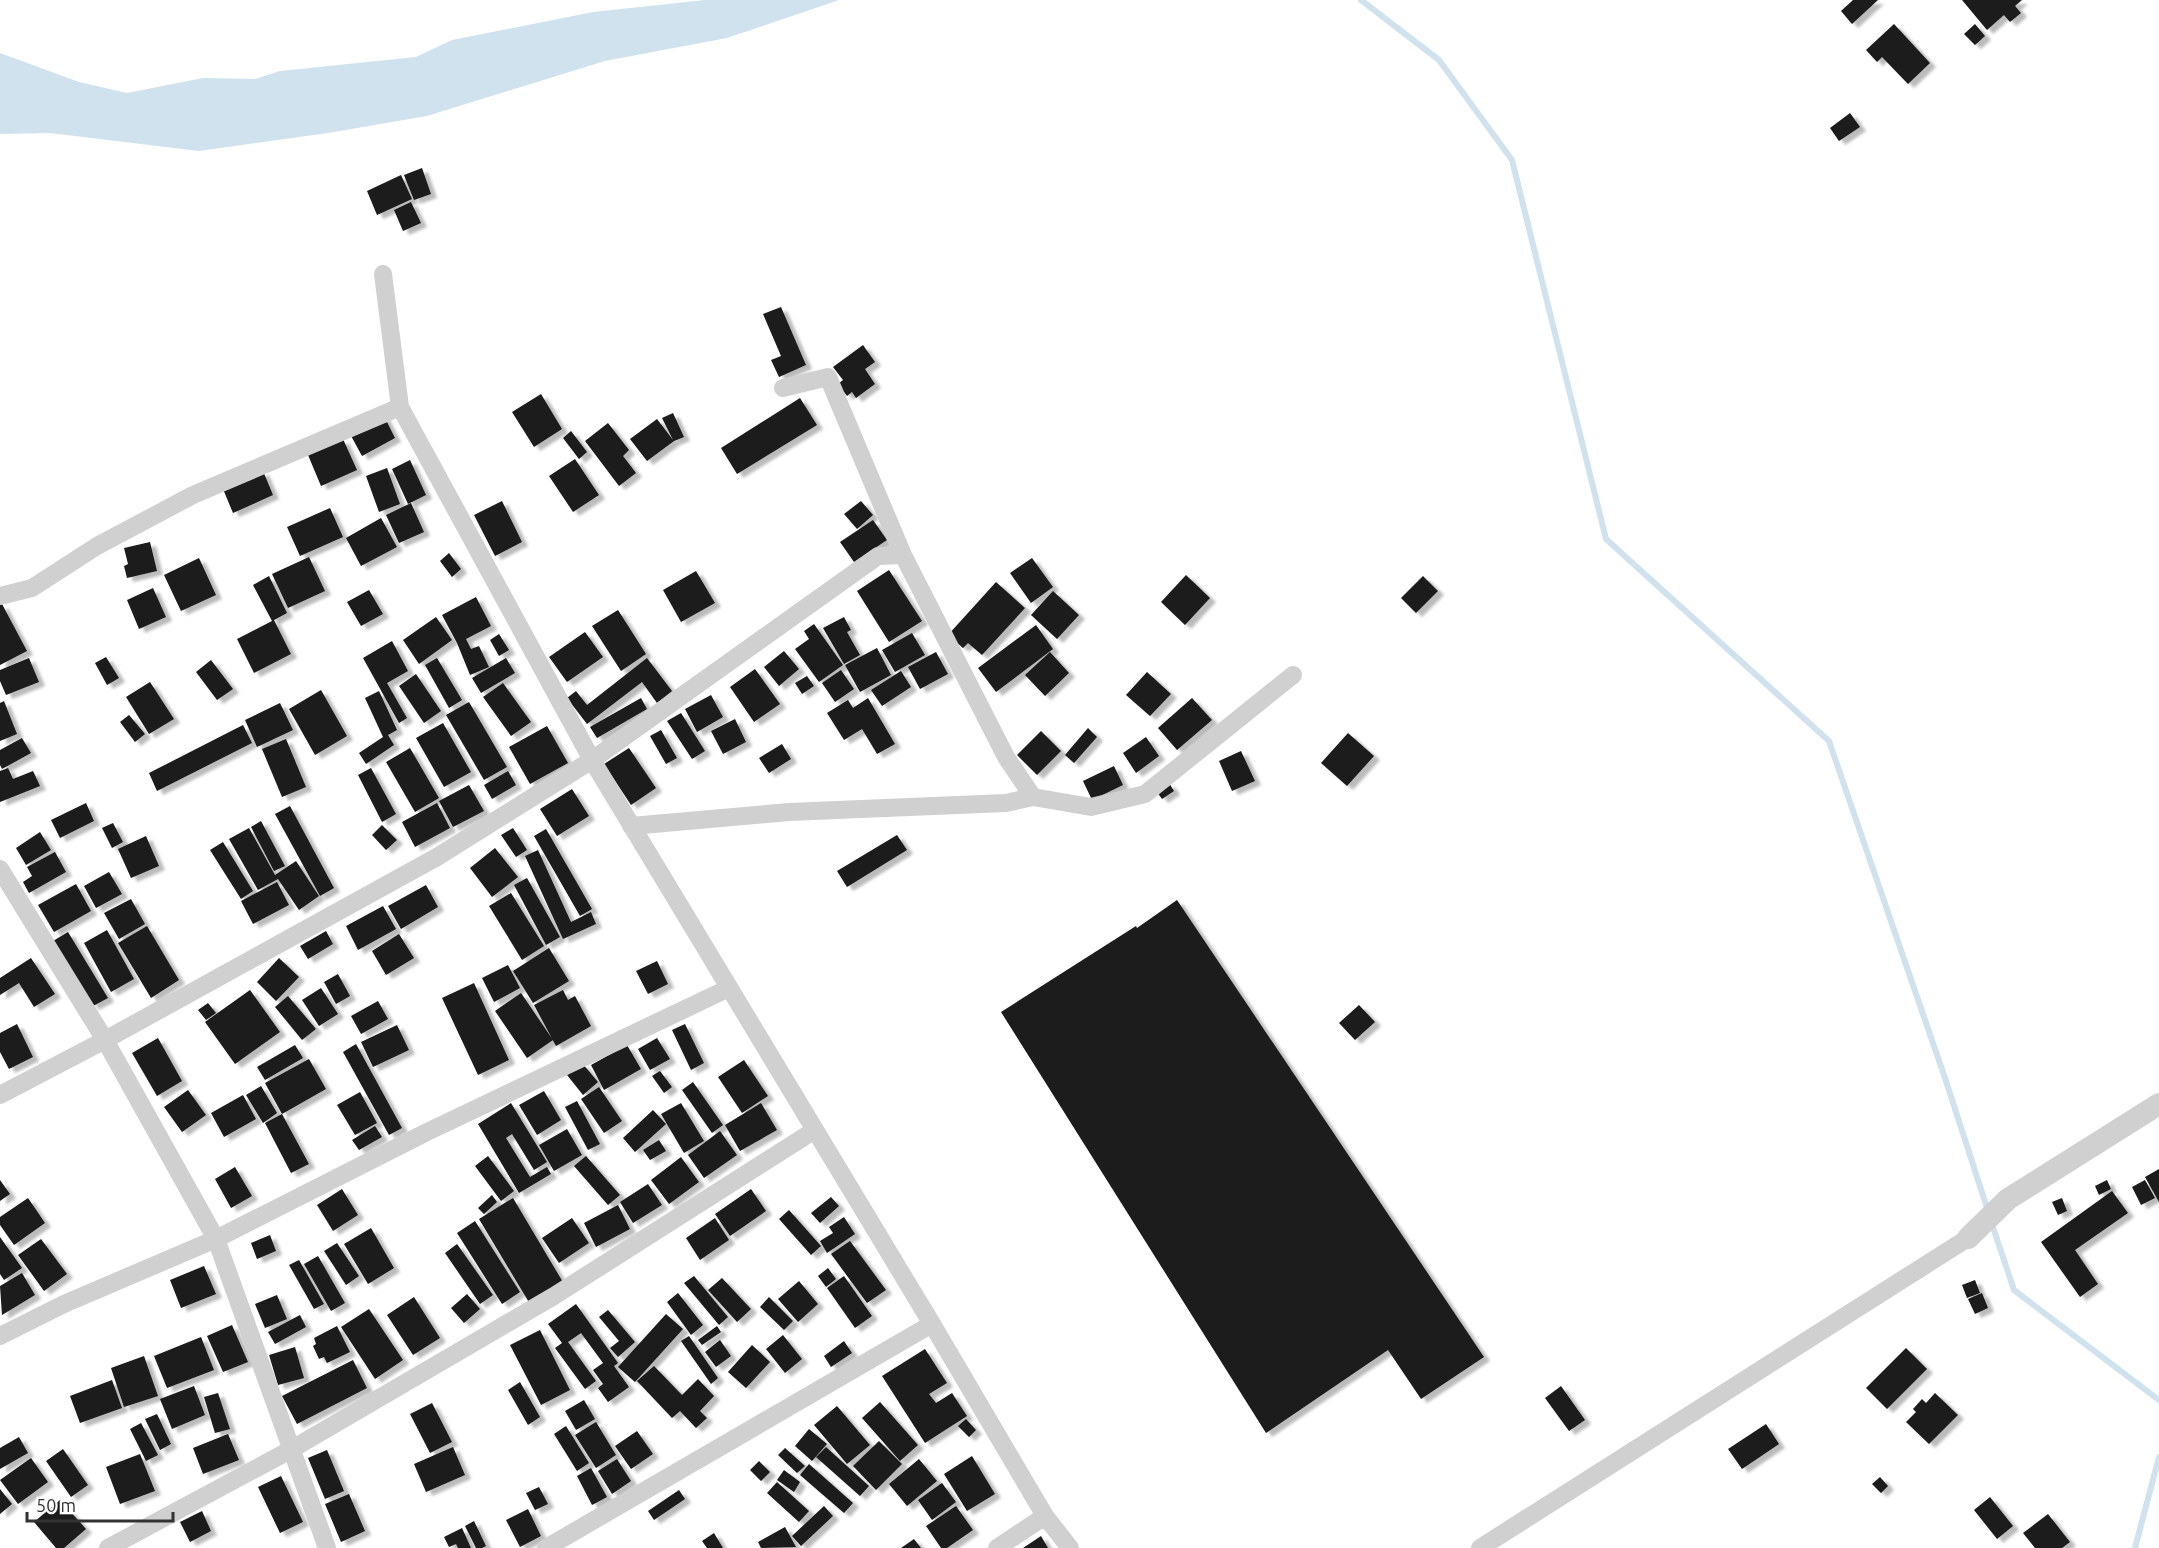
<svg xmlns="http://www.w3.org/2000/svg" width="2159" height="1548" font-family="Ubuntu,sans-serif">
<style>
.water{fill:#cfe2ee}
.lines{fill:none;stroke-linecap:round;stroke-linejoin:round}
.stream{stroke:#cfe2ee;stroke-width:6}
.building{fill:#1a1a1a;filter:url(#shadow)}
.minor{stroke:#d0d0d0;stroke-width:18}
.tertiary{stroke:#d0d0d0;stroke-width:22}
</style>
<defs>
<filter id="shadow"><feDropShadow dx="6" dy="4" stdDeviation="1.5" flood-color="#0004"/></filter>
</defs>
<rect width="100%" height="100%" fill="#fff"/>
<path class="water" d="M705 0H839L727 38 605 61 427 116 328 133 199 151 50 133 0 134V53L79 82 127 93 203 78 255 79 280 71 416 57 452 40 593 12Z"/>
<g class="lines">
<path class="stream" d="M1361 0 1439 60 1512 160 1606 539 1829 741 1946 1081 1988 1211
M1991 1221 2014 1290 2159 1400
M2135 1548 2159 1457"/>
</g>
<path class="building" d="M1853 0H1878L1852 24 1841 11Z
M1962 0H2022L2015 6 2021 13 2010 22 2004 15 1987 30Z
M1894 24 1930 63 1908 84 1882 57 1877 62 1866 50Z
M1975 24 1985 36 1975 45 1964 34Z
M1850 113 1860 127 1839 141 1830 128Z
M422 168 431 194 414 200 404 175Z
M401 175 412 199 377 215 367 191Z
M411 202 421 223 403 231 394 210Z
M781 307 806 365 779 377 771 360 781 356 763 314Z
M863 345 875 362 865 369 875 384 856 398 852 392 847 396 838 384 843 380 833 367Z
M541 394 562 429 534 447 512 412Z
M800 398 817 425 737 474 721 448Z
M673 413 684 437 674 441 647 461 630 439 657 419 673 440 662 418Z
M384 416 395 438 362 456 350 434Z
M608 423 629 450 623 456 636 473 619 486 585 441Z
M571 431 587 452 579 459 563 438Z
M343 439 357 470 321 486 308 455Z
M575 459 599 495 573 512 549 476Z
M410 460 426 495 408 504 392 469Z
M387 468 400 504 379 512 366 476Z
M263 471 273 495 233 513 223 489Z
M502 501 522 542 495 556 474 515Z
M861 501 873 515 857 529 844 514Z
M411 503 424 532 399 543 386 515Z
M330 508 343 537 300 556 287 527Z
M381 518 397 547 361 566 346 538Z
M873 520 887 540 854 562 840 542Z
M150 542 157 571 127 578 124 566 128 564 124 548Z
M449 553 461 569 452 577 440 561Z
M309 557 325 591 288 608 272 574Z
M199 558 216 595 181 611 164 575Z
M1032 558 1053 587 1031 603 1010 573Z
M889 570 922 621 889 642 857 591Z
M696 571 715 603 681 622 663 590Z
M1186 575 1210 598 1185 625 1161 602Z
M269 576 287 613 274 620 291 654 254 673 237 639 272 621 253 585Z
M1423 576 1438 591 1416 613 1401 598Z
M996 582 1025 608 982 655 968 643 963 648 948 635Z
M153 588 166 617 139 629 127 600Z
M369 590 383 614 361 626 347 602Z
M1053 591 1079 615 1057 639 1031 615Z
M476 597 491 626 466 639 471 649 479 646 489 667 470 675 457 643 442 615Z
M2 604 27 651 0 665V605Z
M618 610 646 654 621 671 592 626Z
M436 617 452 640 419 664 403 640Z
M844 617 851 630 847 632 860 655 844 664 823 628Z
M814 624 843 665 819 682 795 649 809 639 804 631Z
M1036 625 1053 649 996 692 978 668Z
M585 632 603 657 567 682 549 657Z
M912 633 925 655 895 672 882 650Z
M499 634 509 650 499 656 490 640Z
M392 641 408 671 387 683 407 718 399 723 363 658Z
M877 648 891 675 860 692 845 665Z
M784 651 799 669 779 686 764 667Z
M936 652 948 674 920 689 908 667Z
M1050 652 1069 673 1045 696 1025 675Z
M106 657 119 678 107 685 95 663Z
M29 658 39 682 6 695 0 681V670Z
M437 658 462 700 449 708 425 665Z
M506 658 515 673 481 693 472 678Z
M647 658 672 691 657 703 642 682 587 724 567 698 576 691 587 705Z
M211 660 233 689 217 700 196 672Z
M755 669 780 704 754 722 730 687Z
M841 670 854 689 835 702 822 683Z
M901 671 911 687 882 706 871 690Z
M1147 672 1171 694 1150 716 1126 695Z
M416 674 441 711 424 723 399 686Z
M807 676 814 686 802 694 795 683Z
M150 682 174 719 149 734 126 697Z
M503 683 531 722 511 736 483 697Z
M321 690 347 736 315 755 289 709Z
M379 691 397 730 388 735 394 745 366 764 359 753 383 737 365 698Z
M711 695 723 717 697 732 685 709Z
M641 698 647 709 597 738 590 727Z
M868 698 895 744 877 754 862 729 844 740 827 713 848 700 853 708Z
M1192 698 1212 720 1177 750 1158 728Z
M4 701 17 734 0 741V703Z
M469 702 507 767 484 780 446 715Z
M280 703 293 730 257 747 245 720Z
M681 713 705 751 692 759 667 721Z
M129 715 145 734 135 742 120 722Z
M735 719 746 742 723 754 711 731Z
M443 723 471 772 444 787 416 738Z
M243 725 252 743 157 791 149 773Z
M547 726 568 763 530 784 509 747Z
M1088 728 1097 737 1074 763 1065 755Z
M661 730 677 758 666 764 650 736Z
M1041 731 1061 751 1037 775 1017 755Z
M1348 733 1374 756 1347 786 1321 763Z
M1146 737 1159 756 1136 773 1123 753Z
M22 738 31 753 2 769 0 765V750Z
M286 739 306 787 282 797 262 749Z
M782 744 791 759 769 773 759 758Z
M410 748 439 798 415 812 386 762Z
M629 748 656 788 631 805 604 764Z
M1241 751 1255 781 1232 791 1219 761Z
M1114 766 1123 785 1092 800 1083 781Z
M8 768 13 779 33 771 40 786 0 802V771Z
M371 768 396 814 382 822 358 775Z
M508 771 516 785 492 799 484 785Z
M1169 783 1174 791 1162 799 1157 792Z
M469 785 484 811 453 827 439 801Z
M572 789 589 816 557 836 540 809Z
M86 803 94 821 60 838 51 820Z
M437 803 450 828 415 847 402 822Z
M290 806 334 888 320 896 275 814Z
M261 821 285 866 274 871 251 827Z
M113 823 123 842 112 848 102 828Z
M382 825 397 840 386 850 372 835Z
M249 828 275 875 296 861 319 896 299 910 278 879 258 890 229 839Z
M513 828 527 850 516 857 501 835Z
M546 829 592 909 580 916 534 836Z
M40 832 51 850 26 865 16 848Z
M897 835 907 850 847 887 837 871Z
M146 836 159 866 131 878 118 849Z
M223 842 253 891 241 899 210 850Z
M495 848 518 877 492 897 470 868Z
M538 850 571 922 591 912 596 924 563 939 525 856Z
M55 852 66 872 29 893 23 882 32 876 27 867Z
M109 872 122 894 96 908 84 886Z
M527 878 560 937 546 945 514 885Z
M277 882 289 905 253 924 241 901Z
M76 884 91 911 54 932 38 905Z
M426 885 438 907 401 929 388 906Z
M511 893 544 946 522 960 489 906Z
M131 899 145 924 119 939 104 913Z
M1177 900 1484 1357 1421 1399 1388 1350 1266 1433 1001 1012 1136 926 1137 928Z
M383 906 396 929 358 950 346 926Z
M147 926 179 980 151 998 118 943Z
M107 930 134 979 111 992 84 943Z
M326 931 333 944 308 959 300 946Z
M68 932 108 998 93 1006 53 941Z
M399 934 414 958 386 975 372 951Z
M549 948 569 981 533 1003 513 971Z
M31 958 55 994 34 1007 19 983 0 995V978Z
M279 958 299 977 276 1001 257 982Z
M657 961 668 984 648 994 636 971Z
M508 965 520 988 494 1002 482 978Z
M338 974 350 996 336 1004 324 982Z
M474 983 509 1060 478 1075 442 998Z
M321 988 338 1014 319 1026 302 1000Z
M250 990 280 1032 235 1064 205 1022Z
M563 990 568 1000 575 996 591 1026 556 1046 534 1005Z
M521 993 553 1040 527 1058 495 1011Z
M288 996 316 1029 302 1040 275 1007Z
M378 1001 388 1019 361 1034 351 1016Z
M208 1003 216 1013 206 1020 198 1010Z
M1359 1005 1375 1022 1355 1040 1339 1023Z
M17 1024 33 1057 9 1069 0 1052V1033Z
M685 1024 704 1063 691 1070 672 1030Z
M397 1025 409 1050 373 1067 361 1042Z
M158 1038 182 1081 157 1096 132 1053Z
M657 1038 670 1059 650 1070 638 1049Z
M356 1044 402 1128 389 1135 343 1052Z
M295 1045 303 1058 265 1080 257 1067Z
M627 1045 641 1069 604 1090 591 1065Z
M309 1059 326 1089 282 1114 265 1083Z
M744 1060 768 1096 742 1113 718 1077Z
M582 1063 598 1082 583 1095 567 1075Z
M660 1071 672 1087 664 1093 652 1076Z
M693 1082 723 1125 712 1133 682 1090Z
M261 1086 277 1113 263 1123 246 1095Z
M599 1087 622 1121 604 1133 581 1099Z
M188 1090 206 1115 182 1132 164 1107Z
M544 1091 561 1120 537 1135 519 1105Z
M360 1092 377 1123 355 1135 337 1105Z
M243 1095 256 1119 224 1137 211 1113Z
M577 1101 600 1144 588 1150 565 1107Z
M511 1103 547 1162 534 1170 512 1134 506 1138 530 1177 547 1167 551 1174 519 1193 478 1124Z
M681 1103 704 1141 684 1153 661 1114Z
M761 1103 777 1130 740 1151 725 1125Z
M653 1110 666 1124 635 1152 623 1138Z
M282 1114 309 1164 291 1173 265 1123Z
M375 1126 382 1137 359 1150 352 1140Z
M567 1129 582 1155 554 1171 539 1145Z
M720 1131 737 1155 704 1178 688 1155Z
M659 1140 666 1151 650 1160 643 1150Z
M488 1156 514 1191 501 1201 475 1166Z
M586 1156 620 1195 608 1205 574 1166Z
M681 1157 699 1182 669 1204 651 1180Z
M235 1167 252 1196 231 1208 215 1179Z
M2159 1169V1202L2145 1177Z
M0 1180 10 1194 0 1201Z
M2107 1180 2111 1189 2099 1195 2095 1186Z
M2145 1180 2155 1198 2141 1205 2132 1187Z
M648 1184 662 1205 633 1223 620 1202Z
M342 1189 358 1215 333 1231 317 1205Z
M751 1189 766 1211 730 1236 715 1214Z
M2112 1191 2128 1213 2075 1250 2098 1284 2080 1297 2041 1242Z
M492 1195 497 1202 484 1214 478 1208Z
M831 1197 839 1206 820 1223 811 1213Z
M28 1198 45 1223 14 1245 0 1225V1217Z
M513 1198 564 1284 530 1304 479 1219Z
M2062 1198 2067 1211 2058 1215 2052 1202Z
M618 1205 630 1229 596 1247 584 1223Z
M789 1210 821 1246 811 1255 779 1219Z
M844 1217 855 1234 827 1253 820 1241 833 1233 829 1227Z
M572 1218 589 1243 559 1263 542 1238Z
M715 1218 729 1240 700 1260 686 1238Z
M475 1221 520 1292 502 1304 457 1233Z
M371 1228 394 1268 368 1284 344 1244Z
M270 1235 276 1251 257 1259 251 1243Z
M0 1237 22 1268 4 1280 0 1274Z
M41 1239 67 1274 44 1291 18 1255Z
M850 1241 886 1290 867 1303 831 1254Z
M337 1243 359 1276 346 1285 324 1251Z
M457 1244 493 1295 480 1304 445 1253Z
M318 1256 345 1303 331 1311 304 1264Z
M299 1260 324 1304 314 1309 289 1265Z
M204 1266 216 1294 181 1308 170 1280Z
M828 1268 836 1279 826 1287 818 1276Z
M22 1273 35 1295 2 1315 0 1286Z
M694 1276 728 1317 719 1325 684 1283Z
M844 1276 872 1316 855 1328 827 1288Z
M722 1278 751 1309 737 1322 708 1290Z
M1975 1280 1980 1293 1967 1298 1962 1285Z
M799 1281 818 1304 798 1322 778 1299Z
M678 1293 703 1325 691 1335 667 1302Z
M1982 1293 1988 1308 1975 1314 1968 1299Z
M467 1294 480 1309 464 1323 451 1308Z
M277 1295 287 1319 265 1328 255 1304Z
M414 1297 440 1338 413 1355 387 1315Z
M769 1297 793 1321 784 1330 760 1307Z
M576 1304 618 1363 614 1366 629 1387 608 1402 598 1388 603 1384 593 1370 603 1363 581 1333 568 1342 596 1381 585 1389 555 1348 562 1343 548 1324Z
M369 1309 403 1360 375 1379 341 1327Z
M608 1310 635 1342 618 1357 610 1348 619 1341 599 1317Z
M666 1314 683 1329 635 1382 618 1367Z
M300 1315 306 1327 275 1344 268 1332Z
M232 1325 248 1362 223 1372 207 1336Z
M337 1326 350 1352 327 1363 324 1357 319 1359 313 1346 316 1344 314 1338Z
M717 1326 721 1332 702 1345 698 1340Z
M540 1330 570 1390 541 1405 510 1345Z
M783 1335 802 1359 785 1373 766 1349Z
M689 1336 718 1378 711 1384 681 1341Z
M201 1337 214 1370 167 1388 154 1356Z
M720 1340 731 1356 716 1367 705 1352Z
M844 1341 852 1353 831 1367 824 1356Z
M752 1345 770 1362 746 1388 728 1372Z
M295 1347 304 1378 278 1385 269 1355Z
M1906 1348 1927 1369 1887 1409 1866 1388Z
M925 1349 947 1383 929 1394 936 1403 952 1393 967 1416 925 1443 882 1376Z
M144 1356 158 1396 124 1407 111 1368Z
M353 1360 367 1388 297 1424 282 1396Z
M654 1366 682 1395 698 1379 714 1396 700 1411 707 1418 696 1428 680 1411 672 1418 637 1381Z
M112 1380 122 1408 80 1423 70 1396Z
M520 1382 540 1417 528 1425 508 1390Z
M194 1386 205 1415 172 1429 160 1399Z
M1561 1386 1585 1420 1569 1431 1545 1398Z
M218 1393 230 1429 215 1433 204 1397Z
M1935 1393 1958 1415 1929 1444 1906 1422 1916 1412 1913 1409 1922 1399 1926 1403Z
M584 1400 595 1419 576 1430 565 1411Z
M880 1402 918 1445 900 1461 862 1418Z
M432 1403 452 1442 430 1453 410 1414Z
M837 1406 870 1445 847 1464 814 1425Z
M157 1414 171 1444 160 1450 145 1419Z
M966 1419 976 1430 969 1437 958 1426Z
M596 1422 616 1455 596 1468 575 1435Z
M141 1423 158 1455 146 1461 130 1429Z
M1766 1424 1779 1444 1742 1469 1728 1449Z
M566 1426 589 1463 577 1471 554 1434Z
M809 1429 827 1444 812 1461 795 1446Z
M637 1431 653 1454 631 1469 615 1446Z
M228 1434 239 1460 203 1474 193 1448Z
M19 1437 28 1453 0 1469V1448Z
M879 1441 902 1464 876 1490 853 1466Z
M453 1447 465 1475 426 1492 414 1464Z
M826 1447 869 1486 860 1496 816 1457Z
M785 1448 805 1466 797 1473 778 1455Z
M63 1449 88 1485 71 1497 46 1461Z
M327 1450 344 1491 325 1499 308 1458Z
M140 1454 155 1491 120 1504 106 1467Z
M972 1456 995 1494 967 1511 944 1474Z
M31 1458 48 1482 18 1504 0 1480Z
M617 1459 631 1481 612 1494 598 1471Z
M919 1459 937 1481 907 1506 889 1484Z
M759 1461 770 1472 761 1481 750 1470Z
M809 1464 853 1503 844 1513 800 1475Z
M591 1468 607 1497 592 1505 577 1476Z
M784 1470 800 1482 794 1492 777 1480Z
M281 1476 303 1522 280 1533 258 1487Z
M1880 1477 1888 1486 1881 1493 1872 1484Z
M777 1482 809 1511 799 1522 767 1493Z
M942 1483 956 1502 932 1520 918 1500Z
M539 1487 548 1504 535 1510 526 1493Z
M0 1489 12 1504 0 1514Z
M679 1490 685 1499 654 1520 648 1511Z
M349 1494 365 1531 341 1542 325 1504Z
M1990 1497 2013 1526 1997 1539 1974 1510Z
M60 1500 86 1529 64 1548H56L34 1522Z
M824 1506 833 1516 801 1546 792 1536Z
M956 1506 973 1530 947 1548H941L926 1526Z
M528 1509 541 1536 520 1547 506 1520Z
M202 1511 211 1531 190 1542 180 1522Z
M2048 1514 2070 1542 2062 1548H2035L2023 1533Z
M474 1521 486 1546 482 1548H476L465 1526Z
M785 1527 796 1547 761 1548 758 1542Z
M462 1528 471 1548H458L456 1544 449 1547 444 1537Z
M714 1533 723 1548H707L702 1541Z
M1041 1536 1048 1548H1023Z
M914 1539 921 1548H901Z"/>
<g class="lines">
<path class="minor" d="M783 388 828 377 903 555 1006 757 1033 797
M400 407 592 760 932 1324 1045 1516 1070 1548
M0 596 32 588 97 546 193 495 400 407 383 274
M631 826 789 812 1006 803 1033 797 1091 807 1145 794 1293 675
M0 869 105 1040 216 1239 327 1548
M0 1095 105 1040 437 857 592 760 878 556 903 555
M0 1336 64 1304 216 1239 427 1132 729 988
M108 1548 292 1449 554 1296 815 1130
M546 1548 932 1324
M997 1548 1045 1516
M1480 1548 1968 1238"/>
<path class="tertiary" d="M1968 1238 2008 1199 2159 1104"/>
</g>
<path d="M27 1512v9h146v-9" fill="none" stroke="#333333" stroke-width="3"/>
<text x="36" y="1512" font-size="18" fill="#333333" stroke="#ffffff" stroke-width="4.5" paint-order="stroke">50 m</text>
</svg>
